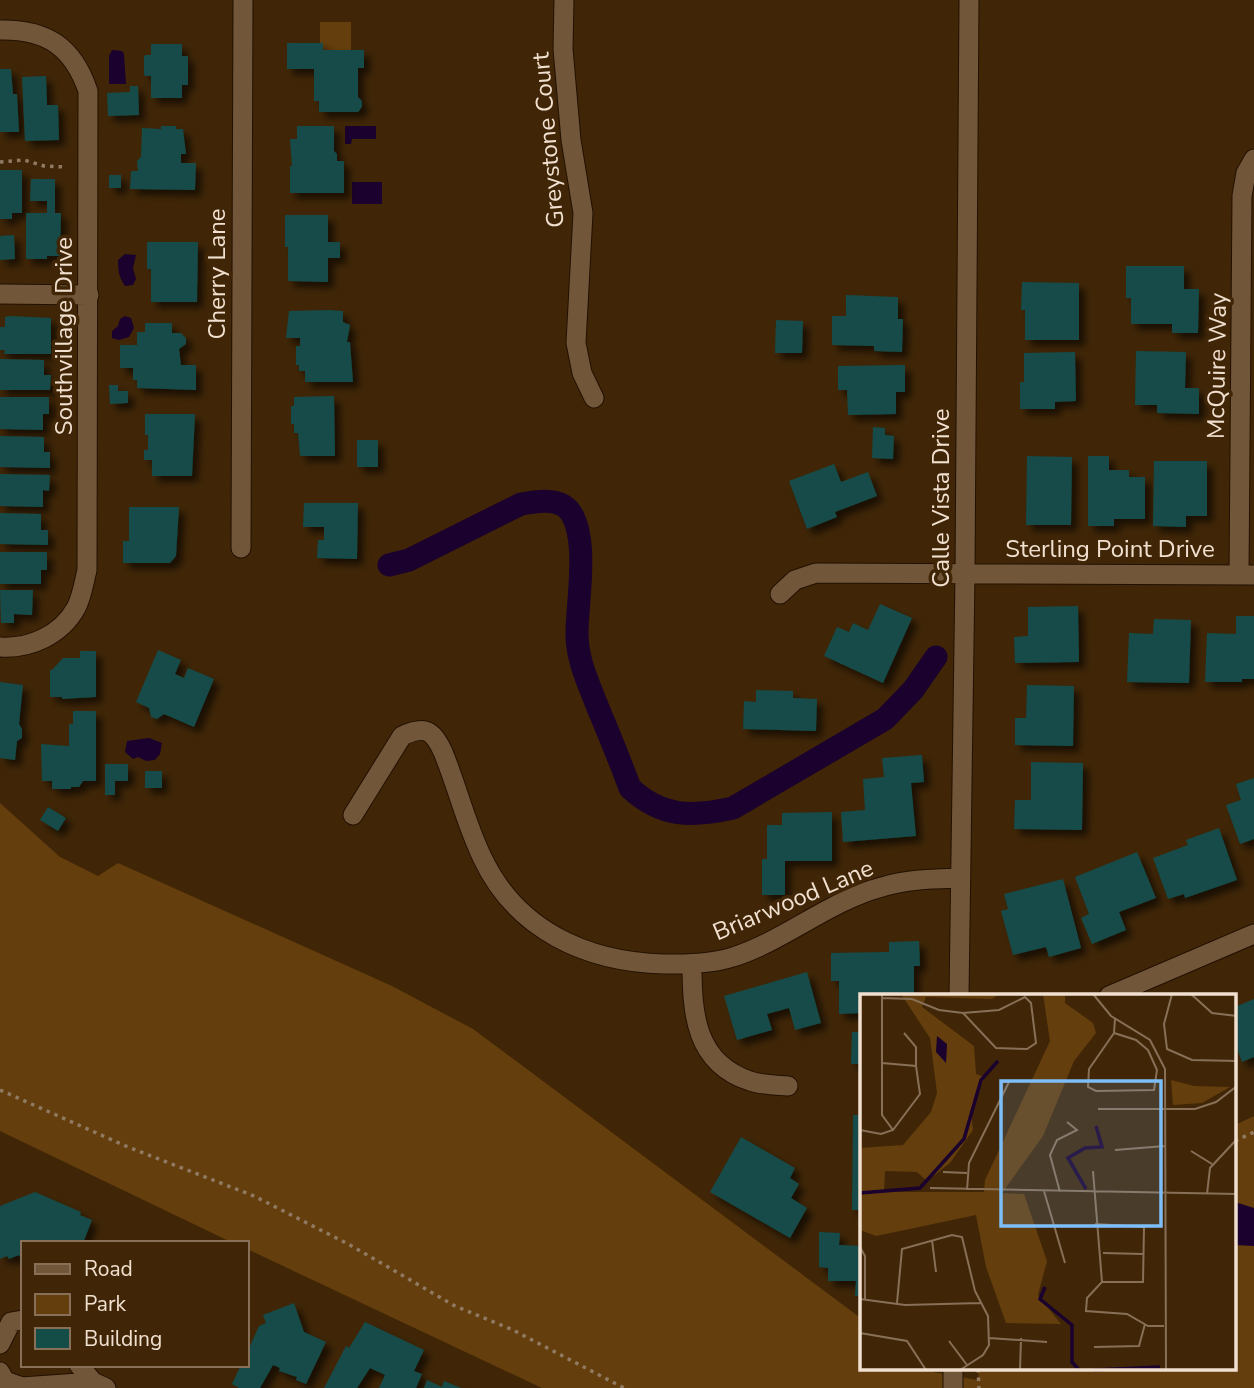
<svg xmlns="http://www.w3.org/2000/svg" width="1254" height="1388" font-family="'Nunito Sans',sans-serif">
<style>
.green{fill:#643e0c}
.water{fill:#1b012d}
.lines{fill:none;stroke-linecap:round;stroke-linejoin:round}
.canal{stroke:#1b012d;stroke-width:23}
.building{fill:#144c48;filter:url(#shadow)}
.minor-casing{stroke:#221000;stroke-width:21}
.path{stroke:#907a62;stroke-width:3.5;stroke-dasharray:3.5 5;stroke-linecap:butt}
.minor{stroke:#725639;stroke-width:19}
.labels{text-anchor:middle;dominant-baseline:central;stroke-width:7;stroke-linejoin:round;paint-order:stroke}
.street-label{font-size:24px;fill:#f1e0d0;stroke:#402607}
.inset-river{fill:none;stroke:#1b012d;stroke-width:3.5}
.inset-road{fill:none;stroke:#877057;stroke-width:2}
.view{fill:#7dbef9;fill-opacity:0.15;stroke:#7dbef9;stroke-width:3.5}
.inset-edge{fill:none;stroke:#f1e0d0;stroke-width:3.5}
</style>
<defs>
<filter id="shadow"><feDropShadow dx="6" dy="6" stdDeviation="3.5" flood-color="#0009"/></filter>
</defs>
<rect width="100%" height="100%" fill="#402607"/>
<path class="green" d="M320 22H351V50H323L320 43Z
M0 803 60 857 98 876 118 863 392 986 473 1029 862 1319V1369H929L933 1372 978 1380 979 1369H1235V1125L1254 1116V1388H542L247 1249V1243H233L0 1131Z"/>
<path class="water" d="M112 50 122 51 124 54 126 84H109V56Z
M345 126H376V139H352L351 144H345Z
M352 182H382V204H352Z
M125 254 136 255 133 268 136 279 133 285 125 286C119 277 118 271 118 260Z
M125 316 131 318 134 328 129 337 119 340 112 338V331L118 326 120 319Z
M149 738 162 743 160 754 155 760 146 761 138 757 133 759 125 752 127 741Z
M1235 1202 1254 1208V1246L1235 1245Z"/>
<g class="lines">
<path class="canal" d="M389 565 409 560 521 504C537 501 561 497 571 513 588 540 578 598 577 630 576 658 588 682 598 708 609 734 620 761 630 788 662 818 693 817 733 808L885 719 913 690 936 657"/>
</g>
<path class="building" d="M287 43H323V50H364V68H358V97L362 101V107L358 112H319V101H314V69H287Z
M151 44H182V56H188V85H182V98H151V76H145L144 74V57L145 55H151Z
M0 69H11L13 94H17L19 132H0Z
M46 76 47 105H58L59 140 25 141 22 77Z
M130 86H138L139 115 108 116 107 93 130 92Z
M161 126H176V129H183L186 154H181V163H196L195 190 130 189 131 171H138L137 161 141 157 142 128 161 129Z
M297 126H334V151L337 154V161H344V193H290V166H292L290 139H297Z
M0 170H22V213H12V219H0Z
M109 175H121V188H109Z
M31 179H55V213H61L60 256H47V259H26V213H47V201H30Z
M285 215H328V242H340V258H328V282L288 281V247H285Z
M14 235 15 259 0 260V236Z
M147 242H198L197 302H151V269H147Z
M1126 266H1184V289H1199L1198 333H1172V324H1131V298H1126Z
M1022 282 1079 283V340H1025V310H1021Z
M846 295 898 297V319H903L902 352 874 351V346L832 345V316H846Z
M330 310 343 311V322L350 325 347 342H350L353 382H305V371H299V365H296V346H300V338H286L289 311Z
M10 316 51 318V354H4L5 350H0V327H5V317Z
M776 320 803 321 802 353H775Z
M145 323H172V333H181L186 338V344L179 349 181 365H196V390L137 388V380H133V368H120V345H137V332H145Z
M1136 351 1186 352 1185 388H1199V414L1157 413V405H1135Z
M1075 352 1076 401 1055 402V409H1020V382H1024V353Z
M0 359 44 360V375H51L50 390H0Z
M905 365V392H896V414L848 415 847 390H838V366Z
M109 385H118V391H128V403L110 404Z
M334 396 335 456H300L298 433H294V424H291V406H294V397Z
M0 397H49V414H43V430L0 429Z
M145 414H195L192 476H152V460H144V450H148V435H145Z
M873 427 885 428V435L894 436 893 459 872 458Z
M0 436 44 437V452H50V468L0 467Z
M357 440H378V467H357Z
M1027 456 1072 457 1071 525H1026Z
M1088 456H1109V470H1129V477H1145V519H1114V526H1088Z
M1154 461H1207V516H1186V527L1153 526Z
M834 464 841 482 868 472 877 496 835 512 837 517 807 529 789 481Z
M0 474 50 475 49 491 43 490V507L0 506Z
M304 503H358L357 559 317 558 318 540H324V527H303Z
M129 507H179L176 556 170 563H123V541H129Z
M0 513 41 514V530H48V545L0 544Z
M0 552H47V570H41V584H0Z
M0 590H33L32 615 14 614V623H1Z
M880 604 912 618 883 683 824 656 837 627 849 632 853 623 868 630Z
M1078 606 1079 662 1015 663 1014 637 1028 636V607Z
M1236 616H1254V679H1242V682H1205L1207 633 1236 634Z
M1154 619 1191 620 1189 683 1127 682 1129 633 1153 634Z
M158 650 181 660 175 674 184 678 188 668 214 679 194 727 164 714 157 719 151 717 149 708 136 702Z
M80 651H96V697L62 699V697H50V670H52L63 658H80Z
M0 682 23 685 19 724 22 729V738L17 741 15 760 0 758Z
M1027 685 1074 686 1073 746 1015 745V718H1026Z
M756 690 793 691V698L817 699 816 731 743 729 744 701 756 702Z
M73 711H96V781H83L79 787H71V789H52V781H42L41 744 69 746V724H73Z
M922 755 924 782 911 783 916 836 843 842 841 812 865 810 863 779 884 777 882 758Z
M1031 762 1083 763 1082 830 1014 829 1015 800H1031Z
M105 764H128V781H115V795H105Z
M145 771H162V788H145Z
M1254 778V839L1240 844 1226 805 1241 800 1236 784Z
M48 807 66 818 58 831 40 820Z
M832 812V861H785V895H762V859H767V825H782V813Z
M1219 828 1237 880 1185 898 1184 894 1168 899 1153 858 1188 845 1186 840Z
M1137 852 1156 898 1119 912 1126 930 1092 944 1081 918 1089 914 1075 877Z
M1063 879 1081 948 1049 957 1046 947 1013 955 1001 911 1008 909 1004 894Z
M919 941 920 966H914V996H862V1013L839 1014V981H831V953L889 952V942Z
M807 972 821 1023 795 1030 789 1008 767 1014 772 1030 737 1040 724 996Z
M1254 999V1057L1242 1062 1235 1043V1007Z
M852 1032H862V1064H851Z
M853 1115H862V1210H852Z
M741 1137 795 1168 790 1178 799 1184 791 1198 807 1208 790 1238 710 1192Z
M35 1192 81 1212 80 1215 92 1220 83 1243H23V1258L21 1259 19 1255 9 1259 7 1256 0 1259V1206Z
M819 1232 840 1233 839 1245 862 1246V1296H855L856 1281H828V1268L819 1267Z
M294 1303 304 1332 326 1342 306 1384 296 1380 297 1377 279 1371 280 1368 273 1365 260 1388H239L232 1384 241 1365H247V1353L259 1326 266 1323 263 1315Z
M365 1322 424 1350 414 1371 422 1374 416 1388H379L385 1375 370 1368 357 1388H324L346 1346 349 1348Z
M427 1380 442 1387 444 1381 461 1388H424Z"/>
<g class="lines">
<defs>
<path id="minor" d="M564 0 563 49 571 140 583 213 576 343 582 373 594 398
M0 30C47 29 73 47 88 91L87 570C84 582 82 597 76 608 61 635 30 649 0 647
M0 294 89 295
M241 548 243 0
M1239 575 1242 196 1246 173 1254 159
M780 594 795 580 816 573 1254 575
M353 815 402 736C425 725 433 730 443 752 457 786 466 824 482 857 516 930 586 962 664 964 687 964 711 964 733 957 782 942 831 900 882 887 908 879 934 879 961 878
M692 964C692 1013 695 1063 750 1081 761 1085 776 1085 788 1086
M959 996 965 573 969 0
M1109 996 1254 934
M0 1344 11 1322 23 1320
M79 1365 93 1382 106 1388
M953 1369V1388
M0 1372 5 1381 22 1387 93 1382"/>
</defs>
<use href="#minor" class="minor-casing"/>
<path class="path" d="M0 162 24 160 44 166 67 167
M0 1090 128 1147 254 1196 350 1245 455 1306 513 1330 624 1388
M1235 1141 1254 1132
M978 1369 979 1388"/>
<use href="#minor" class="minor"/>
</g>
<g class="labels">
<g class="street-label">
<text transform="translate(548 140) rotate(-95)">Greystone Court</text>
<text transform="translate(217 274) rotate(-90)">Cherry Lane</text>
<text transform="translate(64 336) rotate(-90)">Southvillage Drive</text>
<text transform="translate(1217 366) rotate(-89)">McQuire Way</text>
<text transform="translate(941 498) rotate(-90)">Calle Vista Drive</text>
<text x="1110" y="549">Sterling Point Drive</text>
<text transform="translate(793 900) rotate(-23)">Briarwood Lane</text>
</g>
</g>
<g transform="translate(860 994)">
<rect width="376" height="376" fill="#402607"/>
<path d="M41 0H139L132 5 66 3 62 13 114 52 116 80 124 83 111 120 113 136 90 169 67 187 57 178 25 177 24 198H124L125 186 190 47 183 0H205V9L233 29 236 39 214 67 183 142 142 199 164 200 187 267 178 301 201 330 146 329 126 273 116 221 16 242 0 236V154L43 151 71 118 77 99 70 44ZM311 86 334 92 370 93 342 109 313 111Z" fill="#643e0c"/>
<path d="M77 42 87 50 86 69 76 58Z" fill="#1b012d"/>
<path class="inset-river" d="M226 195 208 164 225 154 242 153 236 132M0 199 60 194 104 145 121 86 138 67M185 293 180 305 212 331V368L219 376M234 376 300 373"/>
<path class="inset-road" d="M22 0V121L33 136M233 0 251 22 290 46 305 75 306 376M312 0 304 30 307 55 332 66 377 67M331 0 352 19 377 22M22 4 52 5 79 16 103 19 139 16 165 3 171 9 176 49 167 55 136 54 103 19M44 39 56 53V72M254 39 276 46 288 56 297 76 294 96 236 97 228 93 229 75 254 39 255 25M238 115H335L356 108 377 92M0 136 21 140 33 136 60 100 56 72 22 69M255 156 305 152M331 157 352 170M233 177 242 288 227 304 226 317 267 320 288 332H304M83 178 107 179M70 194 377 200M107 196 109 169 149 88H142V98M184 197 205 269M200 198 190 161 197 146 217 136 207 128M347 200 350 174 377 145M235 230 284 233 283 288H242M72 246 76 278M0 253 5 262V305M243 259 283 260M0 305 45 311 121 309M37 309 42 255 92 241 102 243 115 297 128 322 129 351 123 361 100 376M0 339 47 347 66 376M129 344 187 348M89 347 107 371M234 353 279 352 285 330M160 376 161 344"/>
<path class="view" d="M141 87H301V232H141Z"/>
<rect width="376" height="376" class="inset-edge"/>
</g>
<rect x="21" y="1241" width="228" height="126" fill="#402607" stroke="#877057" stroke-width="2"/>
<rect x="35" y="1264" width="35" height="10" fill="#725639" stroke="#877057" stroke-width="2"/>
<text x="84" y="1276" font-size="21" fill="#f1e0d0">Road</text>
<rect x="35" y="1294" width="35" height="21" fill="#643e0c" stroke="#877057" stroke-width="2"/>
<text x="84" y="1311" font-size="21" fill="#f1e0d0">Park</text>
<rect x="35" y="1328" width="35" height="21" fill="#144c48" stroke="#877057" stroke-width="2"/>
<text x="84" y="1346" font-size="21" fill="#f1e0d0">Building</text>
</svg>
